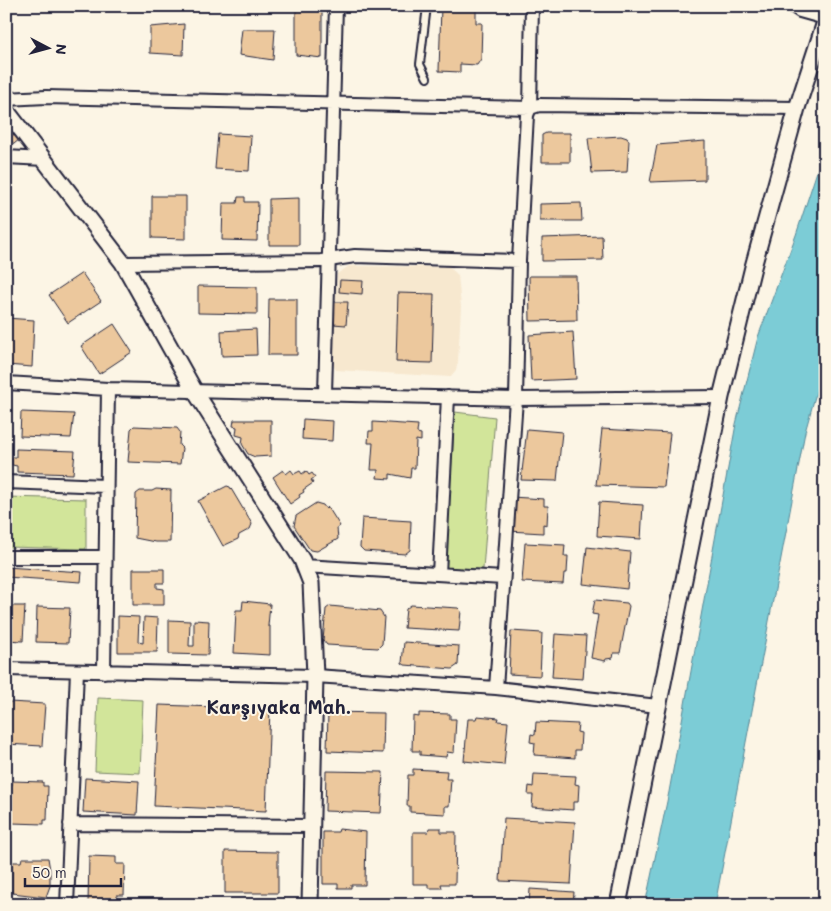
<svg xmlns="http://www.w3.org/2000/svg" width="831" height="911" font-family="Mali,sans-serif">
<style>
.built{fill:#f7e8cf}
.green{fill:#d2e59a;stroke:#7a846a}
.water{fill:#7bccd6;stroke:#578898}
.building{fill:#ecc89d;stroke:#22223b}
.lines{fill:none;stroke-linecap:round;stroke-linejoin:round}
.service-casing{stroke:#22223b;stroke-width:10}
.minor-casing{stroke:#22223b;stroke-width:16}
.tertiary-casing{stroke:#22223b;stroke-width:19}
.service{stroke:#fcf5e5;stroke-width:6}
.minor{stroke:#fcf5e5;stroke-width:12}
.tertiary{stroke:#fcf5e5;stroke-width:15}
.labels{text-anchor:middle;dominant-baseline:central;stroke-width:4;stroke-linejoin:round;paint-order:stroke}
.district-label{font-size:19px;font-weight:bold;fill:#22223b;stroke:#fcf5e5}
</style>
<rect width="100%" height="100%" fill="#fcf5e5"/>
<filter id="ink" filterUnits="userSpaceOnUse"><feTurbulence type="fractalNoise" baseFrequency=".02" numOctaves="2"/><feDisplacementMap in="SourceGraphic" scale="10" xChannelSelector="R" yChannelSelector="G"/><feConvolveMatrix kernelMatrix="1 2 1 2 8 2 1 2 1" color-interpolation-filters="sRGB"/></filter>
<g filter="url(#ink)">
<path class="built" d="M349 266 449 267 458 275 461 307 458 362 456 370 450 377 336 370 333 365 337 274Z"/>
<path class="green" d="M455 412 495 417 483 569 445 568Z
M6 497 86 499V549L6 547Z
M98 698 143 700 140 773 95 771Z"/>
<path class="water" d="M825 147V361L805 432 715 905H645L669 792 736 424 758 337 796 235Z"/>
<path class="building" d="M296 6H322V58L296 55Z
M441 6H481L476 8V23H482L481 59 477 65 460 64V72L439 71Z
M184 24 183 55 150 53V27Z
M242 29H275L273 60 239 55Z
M12 129 20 139 14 144 6 134Z
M546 133H570V162H542V135Z
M218 134 251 136 249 171 215 169Z
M621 136 627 138 629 141 627 172 592 173 588 138Z
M705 141V180L650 182 657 145Z
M152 196H186V239L152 238Z
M238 197H245V202H258L257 241 222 240 223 203H237Z
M299 198V245H269V199Z
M581 203 582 221H540V204Z
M602 236 603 260 542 261V238Z
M82 273 101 301 68 323 49 295Z
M529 276H576L577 320 530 321Z
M340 280 363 281 362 294 339 292Z
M198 286 257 287V314L198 313Z
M398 293 434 294 432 363 396 362Z
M269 299H297V355H268Z
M334 302H348L346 325 333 324Z
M6 318 34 320 32 367 6 365Z
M114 324 132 352 99 374 81 346Z
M256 329 257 355 222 356 221 331Z
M573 332 576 379 531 381 529 335Z
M21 412 74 414 71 438 20 436Z
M303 419 333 421 332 441 302 439Z
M234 420H271V456L255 457 248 454 242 444 243 437 236 435 237 427 233 426Z
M373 422 418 425 417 433 421 434V441L416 440 415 468H411L410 478 390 474V479L377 478 378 470H371L373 443H368L369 431H373Z
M134 426 177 428 180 432 179 445 182 448 180 464 128 462 131 429Z
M527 429 562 432 557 481 521 480Z
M602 429 670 433 664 487 596 485Z
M16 449 75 451 73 474 17 472V466L12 465V457H16Z
M283 470 286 474 291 470 294 474 300 471 302 474 306 471 309 475 312 473 315 477 311 480 313 483 303 490 304 492 299 495 300 497 290 504 273 477Z
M227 486 230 487 252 524 250 529 239 535 238 539 223 546 198 501Z
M156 489 171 490 170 542H155L135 538 136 494 140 491H152Z
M511 497 544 499V506H548L547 525 543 524V533L509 531Z
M599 502 643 505 641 539 597 536Z
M316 503 323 505 326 509 328 507 340 526 337 528 338 539 317 551 310 550 294 526 296 516Z
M362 518 411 521 410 550 405 554 364 551 360 547Z
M525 543 565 545 564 556H568L567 573H564L563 584 522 582Z
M587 547 630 552 627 589 583 584Z
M6 567 82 572 81 582 6 577Z
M133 569H164V583H157V588L164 589V605H133Z
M595 600 627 603 629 606 620 653H614L613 658 606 659 605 661 591 658 598 615 592 614Z
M243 601 270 604 268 626H270V655L234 653 236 610H242Z
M411 605 458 608 461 611 459 631 404 628 406 609Z
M6 606H25L23 641 6 640Z
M330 606 380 611 384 617 382 644 378 648 327 645 323 640 326 609Z
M37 607 70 608 68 643 36 642Z
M118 616 139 617 138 642 143 643 144 617 158 618 157 652H118Z
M169 620 190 621 189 646H194V620L209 621 208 655 169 654Z
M511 631 542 633 540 676 509 674Z
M555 634 586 636 583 679 552 677Z
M404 642 459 646 458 665 452 669 405 665 402 663Z
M9 702 45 704 42 746 6 744Z
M159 705 270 709 266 811 154 806Z
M328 712 384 713 383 753 327 751Z
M419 713 450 714V719H456L454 753 447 752 446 757 420 755V751H412L413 716 419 717Z
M477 716 499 718 498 721 508 722 504 765 464 761 468 719H476Z
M536 722 578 724 577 732 581 733 580 750H575V758L534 755 535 743 530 742 531 734 535 735Z
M413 769 447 771 446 779H451L449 806H445V814L410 812V806H407L408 775H413Z
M326 771 383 772 381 813 325 811Z
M534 774 576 776 575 784 579 785 578 802H573V810L532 807 533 795H528L529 786 533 787Z
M85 778 139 781 137 815 83 812Z
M12 781 43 782V786H48L47 820H44V824L12 823V820H8L9 785H12Z
M504 818 575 822 571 884 500 881Z
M429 828H441V832H456L455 884H441L442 888H428V884H413V832H428Z
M339 829 366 832 365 885H351V888H338V884H323V832H338Z
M225 851 278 852V893H225Z
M89 856 116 857V864H125L124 895H117V904H88Z
M22 858H48L50 870V886L46 897 12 893V862H21Z
M530 889 574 892 573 905H529Z"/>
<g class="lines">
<defs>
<path id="service" d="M427 78 420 64 427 6"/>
<path id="minor" d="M793 6 800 11 825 18
M6 99 46 97 530 108 532 6
M6 157 44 159
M123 263 322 261 355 256 519 261
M6 383 108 389 516 399 721 397
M325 393 336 6
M6 482 105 486
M6 557H105
M304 566 503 578
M439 574 448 397
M6 669 315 676 496 688 658 706
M104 672 108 389
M496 688 516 399 519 261 527 115 530 108 539 105 797 108
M70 824 312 826
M67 905 77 671"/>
<path id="tertiary" d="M6 110 123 263 194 390 302 560 311 583 315 676 310 905
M618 905 721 397 753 267 797 108 825 22"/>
</defs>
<use href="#service" class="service-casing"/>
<use href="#minor" class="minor-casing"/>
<use href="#tertiary" class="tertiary-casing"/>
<use href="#service" class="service"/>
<use href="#minor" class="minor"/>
<use href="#tertiary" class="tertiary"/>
</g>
</g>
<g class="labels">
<g class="district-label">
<text x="279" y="706">Karşıyaka Mah.</text>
</g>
</g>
<rect width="831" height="911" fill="none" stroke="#fcf5e5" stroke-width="25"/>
<rect x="12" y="12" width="806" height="886" fill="none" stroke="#22223b" stroke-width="2" filter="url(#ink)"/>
<g transform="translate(48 48) rotate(96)" stroke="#fcf5e5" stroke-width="4" paint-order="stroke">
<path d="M0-4L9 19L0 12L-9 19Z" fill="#22223b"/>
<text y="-8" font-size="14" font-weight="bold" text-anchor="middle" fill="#22223b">N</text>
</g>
<path d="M25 878v8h96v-8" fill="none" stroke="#22223b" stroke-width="2.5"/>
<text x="32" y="878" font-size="15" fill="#22223b" stroke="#fcf5e5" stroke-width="4" paint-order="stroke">50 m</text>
</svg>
